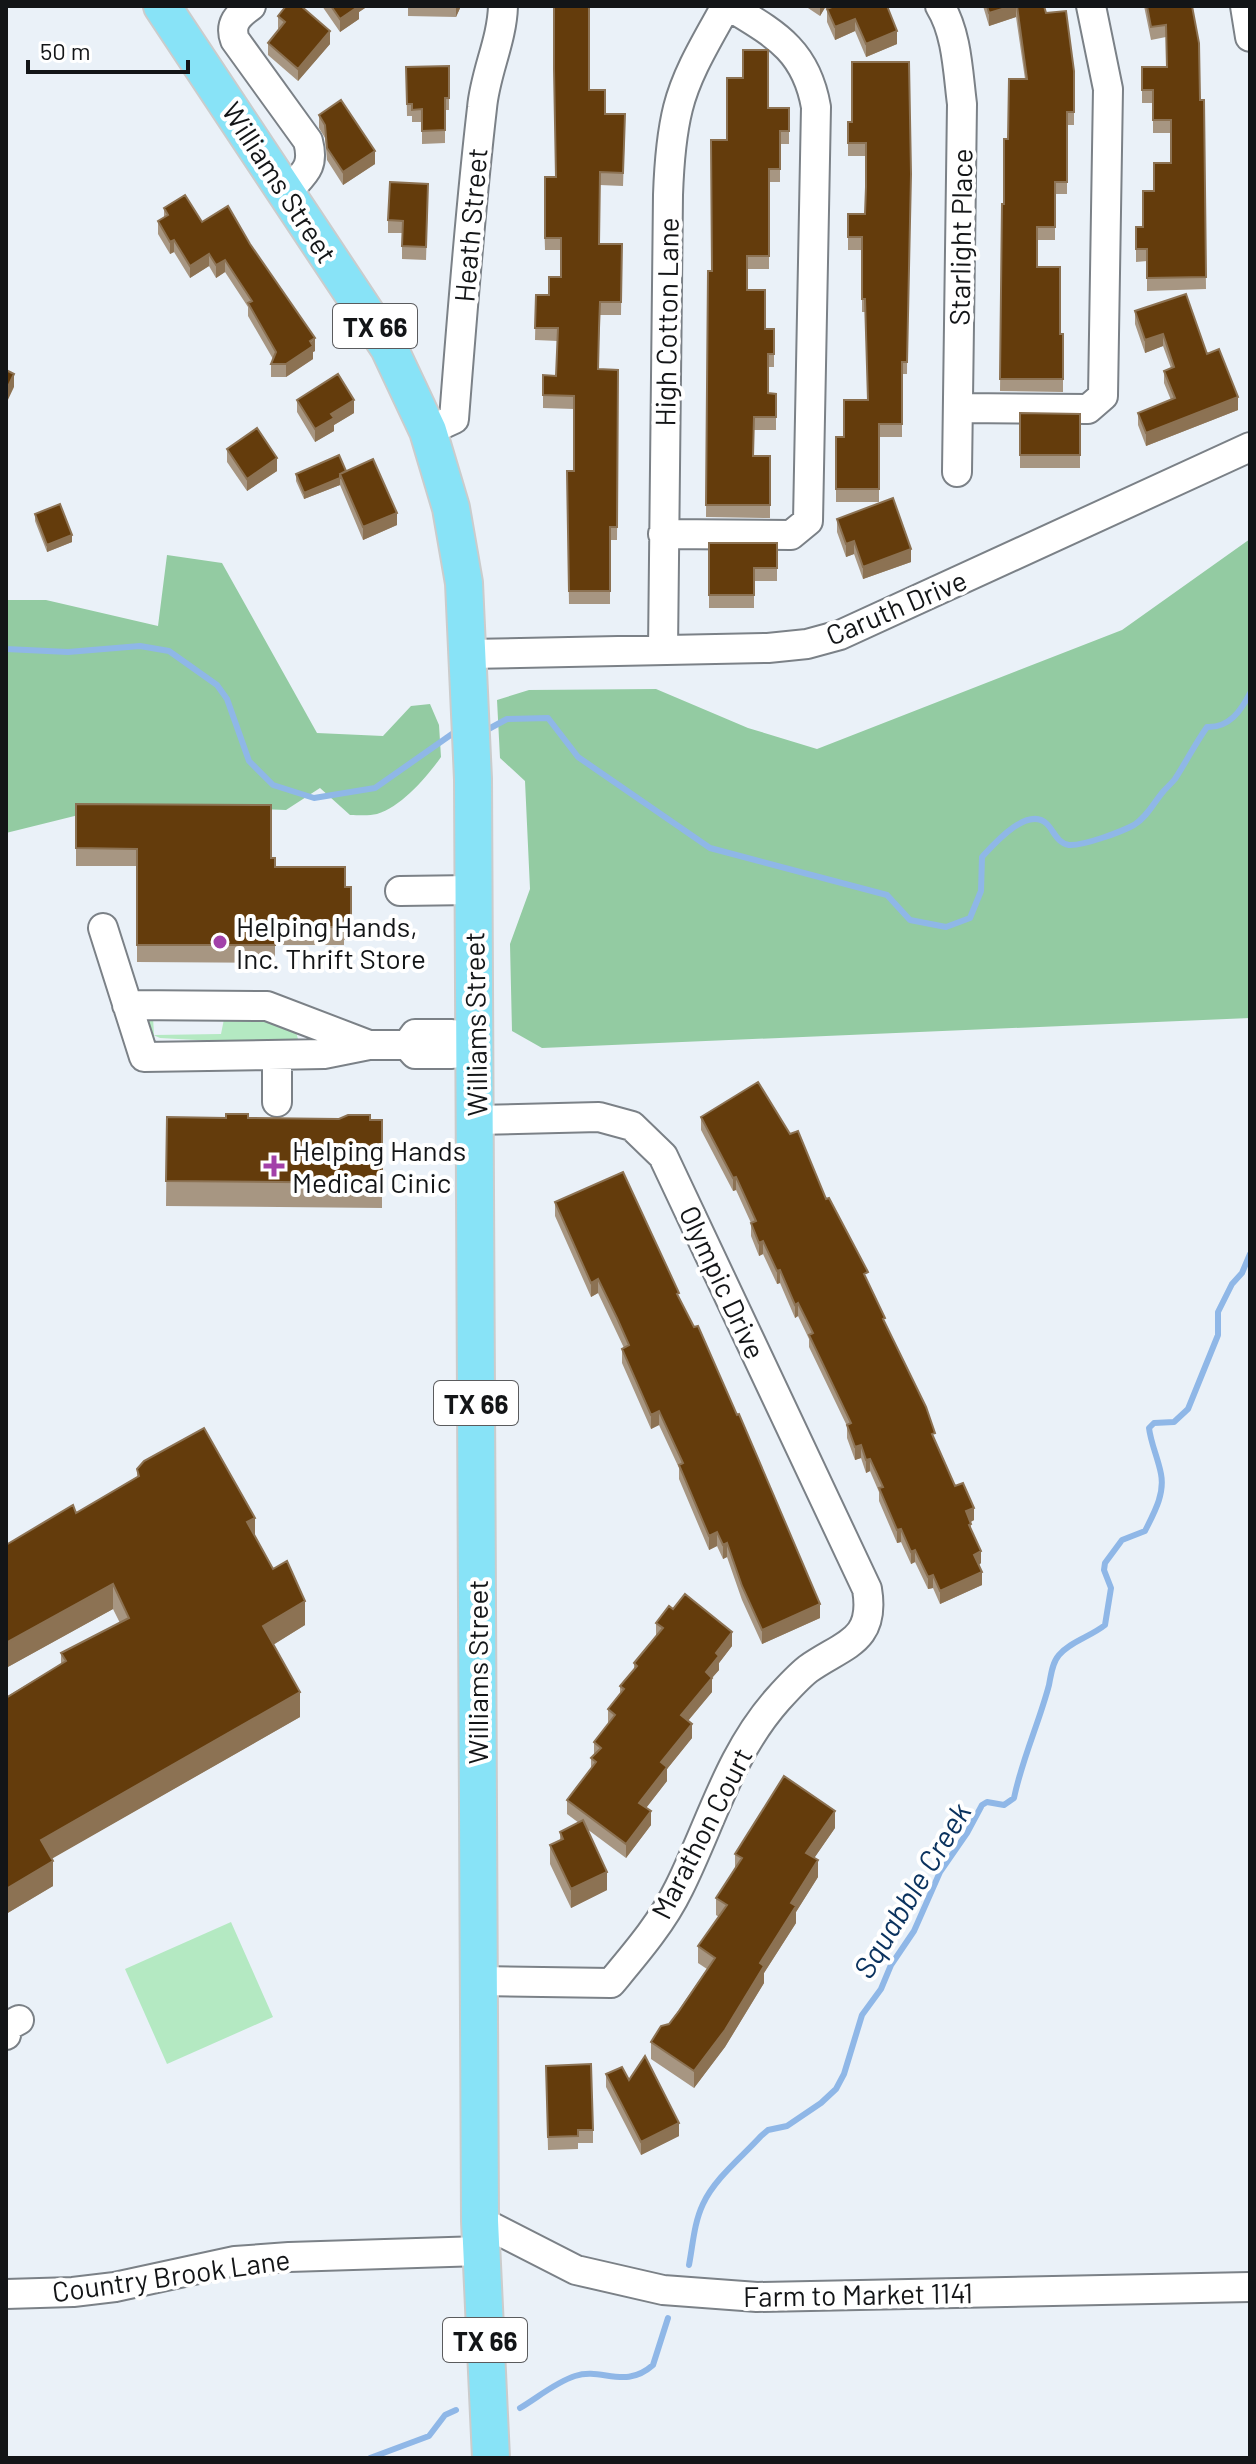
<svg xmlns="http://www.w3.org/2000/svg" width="1256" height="2464" font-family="Barlow,sans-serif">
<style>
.green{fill:#b4e9c2}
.forest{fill:#93cba2}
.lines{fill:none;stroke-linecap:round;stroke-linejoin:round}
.stream{stroke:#8fb7e7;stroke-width:6}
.minor-casing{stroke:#7b8187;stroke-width:32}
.major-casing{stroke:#cbcccc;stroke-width:40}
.minor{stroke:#fff;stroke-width:28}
.major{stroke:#88e3f7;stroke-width:36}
.wall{fill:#a79682}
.shaded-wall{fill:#8c7253}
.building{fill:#643c0c;stroke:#8c7253;stroke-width:2}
.poi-dot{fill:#a241a9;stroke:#fff;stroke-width:3}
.labels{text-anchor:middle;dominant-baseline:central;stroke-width:8;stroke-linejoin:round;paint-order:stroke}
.shield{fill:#fff;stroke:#5a5b5d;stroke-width:2}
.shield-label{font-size:26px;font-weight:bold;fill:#131517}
.street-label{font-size:28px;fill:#131517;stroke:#fff}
.poi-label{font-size:28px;fill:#131517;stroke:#fff;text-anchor:start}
.water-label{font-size:30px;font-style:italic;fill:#0a325e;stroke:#fff}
</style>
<rect width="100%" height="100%" fill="#eaf1f8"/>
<path class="green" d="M143 1014 153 1017 154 1035 221 1034 224 1019 263 1017 296 1032 298 1039 271 1044 160 1038 151 1034Z
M231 1922 273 2017 167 2064 125 1969Z"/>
<path class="forest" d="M1250 539V1018L542 1048 512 1031 510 944 530 889 525 781 500 758 497 700 529 690 656 689 748 728 817 749 1122 630Z
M167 555 222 563 317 733 383 736 411 706 430 704 439 725 441 757C427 777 401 807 377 814 369 816 358 815 350 815L320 788 286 810 123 804 6 833V600H46L158 626Z"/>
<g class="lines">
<path class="stream" d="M6 649 68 652 140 646 169 651 217 685 227 699 249 761 273 785 314 798 375 788 452 734 460 733
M483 732 507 719 548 718 578 757 710 848 887 895 910 920 946 927 970 918 981 891 982 857C994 844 1028 805 1047 824 1054 831 1057 843 1069 845 1083 846 1121 832 1134 825 1147 817 1153 804 1162 793 1166 788 1171 784 1175 779 1186 762 1195 744 1207 727 1229 728 1241 711 1250 693
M689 2265C693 2244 694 2223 703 2204 715 2178 742 2157 761 2136L768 2130 787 2126 821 2103 836 2089 844 2074 862 2015 881 1989 891 1965 914 1931 940 1872 967 1833 982 1805 987 1802 1004 1805 1014 1798C1022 1759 1039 1723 1049 1685 1051 1675 1052 1663 1059 1655 1071 1641 1090 1637 1105 1625L1111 1588 1104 1570 1105 1563 1122 1540 1145 1531C1154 1513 1165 1494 1161 1474 1158 1458 1151 1444 1149 1428L1154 1423 1174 1422 1188 1409 1218 1335V1312L1232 1284 1242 1273 1250 1254
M520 2408C537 2398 556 2382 575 2376 602 2367 625 2390 653 2365L668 2318
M370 2458 429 2436 445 2415 456 2410"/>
<defs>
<path id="minor" d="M251 6C238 15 229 24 235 40L308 141C315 168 304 173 287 192
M940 6C957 33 958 73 962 104L957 472
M1245 6 1250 37
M958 408 1088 409 1103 396 1108 89 1091 6
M428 431 454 419C462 315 470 211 482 108 485 73 502 41 503 6
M663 534 791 535 808 521 816 107C806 50 775 34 729 6
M663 650 668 195C669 166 671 136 678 108 687 72 708 39 726 6
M468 654 768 648 807 644 840 635 1250 447
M400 891 473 890
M103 928 144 1057 324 1054 369 1045H407
M127 1005 267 1006 369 1045
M415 1034H452L457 1043 452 1054H415L407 1045Z
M277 1055V1102
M476 1120 599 1117 632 1126 663 1156 867 1589C876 1642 843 1644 808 1669 798 1677 787 1689 778 1699 729 1754 711 1824 679 1888 662 1923 636 1953 611 1983L479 1981
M6 2035 8 2026 19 2020
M480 2221 576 2270 663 2290 757 2297 1250 2287
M6 2294 73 2292 115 2287 235 2261 289 2257 481 2251"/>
<path id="major" d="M162 6 389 348 428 431 451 508 464 583 473 779 480 2221 491 2458"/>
</defs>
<use href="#minor" class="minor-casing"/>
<use href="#major" class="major-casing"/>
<use href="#minor" class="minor"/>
<use href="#major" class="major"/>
</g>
<path class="wall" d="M322 6H368L359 12V19L340 32Z
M408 6H461L456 17 408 16Z
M805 6H826L820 16Z
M834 6 897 44 866 57 855 31 835 40 827 22V9Z
M983 6H1044L1046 13 1074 71V125H1067V194H1055V240H1037V267L1060 334H1063V392L1000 391 1002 204H1004L1008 139 1025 79 1016 17 989 26Z
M1144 6H1192L1200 100H1204L1206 289 1147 291V261L1136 262V227H1143L1154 191 1171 163V133H1153V103H1142V67H1166V37L1151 40Z
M278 16 330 44 298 81 268 55V43L279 30 278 28Z
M909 62 907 374H902V437H879V502H836V437H844L868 400 865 312H862V250H848V214H865L866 156H848V122H852Z
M449 66V110H445V143L422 144V122H412V116H407L406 67Z
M589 90 605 114 625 126 623 186 600 185 599 244H622L621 315H600L598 369 618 370 617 540H610V604H569L567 471H574V409L543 408V395L556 376 558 341 535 340 536 295H549L561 277V250H545L544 216 556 177Z
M789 108V144H780V182H769V269H747V290L765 329H774V367H768V393L776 394V430H754L753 456H770V518L706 517 708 271H712L727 140Z
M319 115 375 164 343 185 327 160 325 138 319 128Z
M428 196 426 260 402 259V233H388V220Z
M164 208 202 222 315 351 313 352V359L286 377H271V364L273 359 248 316V307L225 272 216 278 209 266 190 278 174 252 170 254 158 234V221L164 218Z
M1135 311 1207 354 1238 410 1146 446 1138 425V413L1171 400 1164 383V371L1171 368 1163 346 1145 353 1135 324Z
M297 400 354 413 334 425V431L315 442 297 412Z
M1020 413 1080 414V468H1020Z
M227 449 277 471 247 491 227 462Z
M346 471 397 525 363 540 340 485 304 499 296 481V474Z
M35 514 72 542 47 552 35 521Z
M837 519 911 562 863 579 854 554 846 557 837 532Z
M709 543H777V581H754V608H709Z
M76 804 271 858 275 867 345 887H351V940H344V945H275V963L137 962V866H76Z
M167 1117 382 1120V1208L166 1206Z
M701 1117 826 1199 868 1283 935 1441 955 1486 974 1520 971 1522V1530L981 1563 979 1565 982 1585 940 1604 933 1588 928 1589 915 1562 911 1564 901 1542 897 1543 879 1501V1492L870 1471 866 1473 861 1458 855 1460 847 1438V1426L809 1347V1339L798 1316 795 1318 780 1283 777 1284 763 1254 759 1256 751 1236V1223L736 1190 733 1191 701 1130Z
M555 1202 679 1298 820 1618 762 1644 742 1600 727 1557 723 1559 717 1546 709 1550 679 1479V1468L659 1425 651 1429 622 1363V1349L624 1348 598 1293 591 1297 555 1216Z
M137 1469 255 1536 305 1625 273 1645 300 1717 52 1858 53 1886 6 1914V1697L61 1664V1653L120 1623 113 1609 6 1668V1545L76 1513 137 1477Z
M656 1623 732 1646 719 1663V1670L712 1678V1692L688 1721 692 1738 667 1769V1781L646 1808 651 1825 626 1858 587 1829 607 1890 571 1908 550 1864V1845L560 1841V1832L579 1823 567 1814V1800L591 1768V1758L594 1755V1742L608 1724V1709L620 1694V1686L634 1670V1663L656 1636Z
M835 1828 814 1858 818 1877 796 1912V1923L764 1973V1983L725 2047 694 2088 651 2059V2042L669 2024 707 1969 698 1963V1946L719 1917 716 1915V1898L735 1868V1854Z
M546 2066 593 2130V2143H578V2149L548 2150Z
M606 2074 629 2080 679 2136 641 2155 606 2087Z"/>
<path class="shaded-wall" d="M356 6H368L359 12V19L340 32V19Z
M456 6H461L456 17Z
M820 6H826L820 16Z
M1012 6H1016V17L989 26V13Z
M855 19V31L835 40V27Z
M330 31V44L298 81V69Z
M897 31V44L866 57V44Z
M375 151V164L343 185V172Z
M174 240V252L170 254V242Z
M209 254V266L190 278V266Z
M225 260V272L216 278V265Z
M1163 334V346L1145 353V340Z
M315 338V351L313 352V359L286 377V364Z
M14 374V387L6 404V391Z
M1238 397V410L1146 446V433Z
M354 400V413L334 425V431L315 442V429L331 414Z
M277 458V471L247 491V479Z
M340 478V485L304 499V493Z
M397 513V525L363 540V527Z
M72 535V542L47 552V545Z
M854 541V554L846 557V544Z
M911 549V562L863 579V567Z
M736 1177V1190L733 1191V1178Z
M763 1241V1254L759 1256V1243Z
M780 1270V1283L777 1284V1271Z
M598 1279V1293L591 1297V1283Z
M798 1303V1316L795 1318V1305Z
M659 1411V1425L651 1429V1415Z
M861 1445V1458L855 1460V1447Z
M870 1459V1471L866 1473V1460Z
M974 1508V1520L966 1524V1511Z
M255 1518V1543L247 1522Z
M901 1529V1542L897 1543V1530Z
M717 1532V1546L709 1550V1536Z
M727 1543V1557L723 1559V1545Z
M915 1550V1562L911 1564V1552Z
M981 1551V1563L974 1568V1555Z
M982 1572V1585L940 1604V1591Z
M933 1575V1588L928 1589V1577Z
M113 1584V1609L6 1668V1643Z
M305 1601V1625L263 1651V1626Z
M820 1604V1618L762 1644V1630Z
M732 1632V1646L719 1663V1670L711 1679 712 1678V1692L681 1729V1715L716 1653Z
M300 1692V1717L41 1865V1840Z
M692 1724V1738L667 1769V1781L639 1817V1803L661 1762Z
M651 1811V1825L626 1858V1844Z
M835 1811V1828L806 1870V1853Z
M818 1860V1877L796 1912V1923L764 1973V1983L725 2047 694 2088V2071L760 1963 791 1903Z
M53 1861V1886L6 1914V1889Z
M607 1872V1890L571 1908V1889Z
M679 2123V2136L641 2155V2142Z"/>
<path class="building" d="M286 6H301L330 31 298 69 268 43 285 22 278 16Z
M331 6H359L340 19Z
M554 6H589V90H605V114H625L623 173 600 172 599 244H622L621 302H600L599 328 598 369 618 370 617 527H610V591H569L567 471H574V396L543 395V375L556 376 558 328H535L536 295H549V277H561V238H545V177H556L554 69Z
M834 6H887L897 31 866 44 855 19 835 27 827 9Z
M987 6H1012L989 13Z
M1017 6H1044L1046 13 1066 11 1074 71V112H1067V182H1055V227H1037V267H1060V334H1063V379H1000L1002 204H1004V139H1008L1009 79H1027Z
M1147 6H1192L1199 43 1200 100H1204L1206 277 1147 278V249H1136V227H1143V191H1154V163H1171V120H1153V90H1142V67H1167L1166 25 1151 27Z
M743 50H768V108H789V131H780V169H769V256H747V290H765V329H774V354H768V393L776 394V417H754L753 456H770V505H706L708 271H712L711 140H727V78H743Z
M852 62H909L911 174 907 362H902V424H879V489H836V437H844V400H868L865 299H862V237H848V214H865L866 187V143H848V122H852Z
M449 66V98H445V130L422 131V109L412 110V104H407L406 67Z
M341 100 375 151 343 172 327 148 325 125 319 115Z
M390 182 428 184 426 247 402 246 403 221 388 220Z
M185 195 202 222 228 206 250 244 315 338 310 341 313 346 286 364H271L276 352 248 303 252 301 225 260 216 265 209 254 190 266 174 240 170 242 158 221 168 215 164 208Z
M1186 294 1207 354 1219 349 1238 397 1146 433 1138 413 1175 398 1164 371 1174 367 1163 334 1145 340 1135 311Z
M6 370 14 374 6 391Z
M338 374 354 400 331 414 334 418 315 429 297 400Z
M1020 413 1080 414V455H1020Z
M257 428 277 458 247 479 227 449Z
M339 455 346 471 340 474V478L304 493 296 474Z
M373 459 397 513 363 527 340 474Z
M893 498 911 549 863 567 854 541 846 544 837 519Z
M60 504 72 535 47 545 35 514Z
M709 543H777V568H754V595H709Z
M76 804 271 805V858H275V867H345V887H351V922H344V927H275V945H137V849L76 848Z
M758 1082 790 1134 798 1131 826 1199 829 1198 868 1272 864 1274 885 1318 883 1319 926 1407 935 1433 932 1434 955 1486 963 1483 974 1508 966 1511 971 1524 969 1525 981 1551 974 1555 982 1572 940 1591 933 1575 928 1577 915 1550 911 1552 901 1529 897 1530 879 1488 883 1487 870 1459 866 1460 861 1445 855 1447 847 1425 851 1423 809 1335 813 1333 798 1303 795 1305 780 1270 777 1271 763 1241 759 1243 751 1223 756 1221 736 1177 733 1178 701 1117Z
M226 1114H248V1118L339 1119 348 1115H370V1120H382V1183L166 1181 167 1117 226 1118Z
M623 1172 679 1293 677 1294 694 1327 698 1326 737 1415 739 1414 820 1604 762 1630 742 1586 727 1543 723 1545 717 1532 709 1536 679 1465 683 1463 659 1411 651 1415 622 1349 629 1345 617 1318 598 1279 591 1283 555 1202Z
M204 1428 255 1518 247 1522 273 1569 287 1561 305 1601 263 1626 300 1692 41 1840 53 1861 6 1889V1698L66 1661 61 1653 129 1618 113 1584 6 1643V1545L73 1505 76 1513 139 1476 137 1469 144 1461Z
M685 1594 732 1632 716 1653 719 1656 706 1672 712 1678 681 1715 692 1724 661 1762 667 1767 639 1803 651 1811 626 1844 567 1800 596 1762 591 1758 601 1748 594 1742 615 1715 608 1709 624 1689 620 1686 637 1666 634 1663 663 1628 656 1623 669 1606 673 1609Z
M784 1776 835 1811 806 1853 818 1860 791 1903 796 1906 760 1963 764 1966 725 2030 694 2071 651 2042 661 2026 669 2024 679 2011 715 1958 698 1946 727 1905 716 1898 742 1858 735 1854Z
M583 1820 607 1872 571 1889 550 1845 563 1839 560 1832Z
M645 2056 679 2123 641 2142 606 2074 622 2067 629 2080Z
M591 2064 593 2130H578V2136L548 2137 546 2066Z"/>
<g class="poi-dot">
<circle cx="220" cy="942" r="8"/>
<path d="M270 1154h8v8h8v8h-8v8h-8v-8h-8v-8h8z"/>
</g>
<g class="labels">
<g class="shield">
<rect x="333" y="304" width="84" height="44" rx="6"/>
<rect x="434" y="1381" width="84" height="44" rx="6"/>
<rect x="443" y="2318" width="84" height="44" rx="6"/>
</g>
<g class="shield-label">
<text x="375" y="326">TX 66</text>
<text x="476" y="1403">TX 66</text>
<text x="485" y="2340">TX 66</text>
</g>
<g class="street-label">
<text transform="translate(280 182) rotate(57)">Williams Street</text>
<text transform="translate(470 225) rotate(-85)">Heath Street</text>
<text transform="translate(960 237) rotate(-89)">Starlight Place</text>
<text transform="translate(666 322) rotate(-89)">High Cotton Lane</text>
<text transform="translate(896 607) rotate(-23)">Caruth Drive</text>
<text transform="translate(475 1024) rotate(-91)">Williams Street</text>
<text transform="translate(723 1282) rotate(65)">Olympic Drive</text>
<text transform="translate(477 1672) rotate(-90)">Williams Street</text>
<text transform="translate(701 1833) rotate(-63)">Marathon Court</text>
<text transform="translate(171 2275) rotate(-8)">Country Brook Lane</text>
<text transform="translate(858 2294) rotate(-1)">Farm to Market 1141</text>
</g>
<g class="poi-label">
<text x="236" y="926">Helping Hands,<tspan x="236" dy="32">Inc. Thrift Store</tspan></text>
<text x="292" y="1150">Helping Hands<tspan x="292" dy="32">Medical Cinic</tspan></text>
</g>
<g class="water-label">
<text transform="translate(911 1890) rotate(-59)">Squabble Creek</text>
</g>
</g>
<rect width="1256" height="2464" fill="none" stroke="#131517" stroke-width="16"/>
<path d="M28 60v12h160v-12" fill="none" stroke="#131517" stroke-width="4"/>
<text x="40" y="60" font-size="24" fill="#131517" stroke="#ffffff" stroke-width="6" paint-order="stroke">50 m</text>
</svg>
